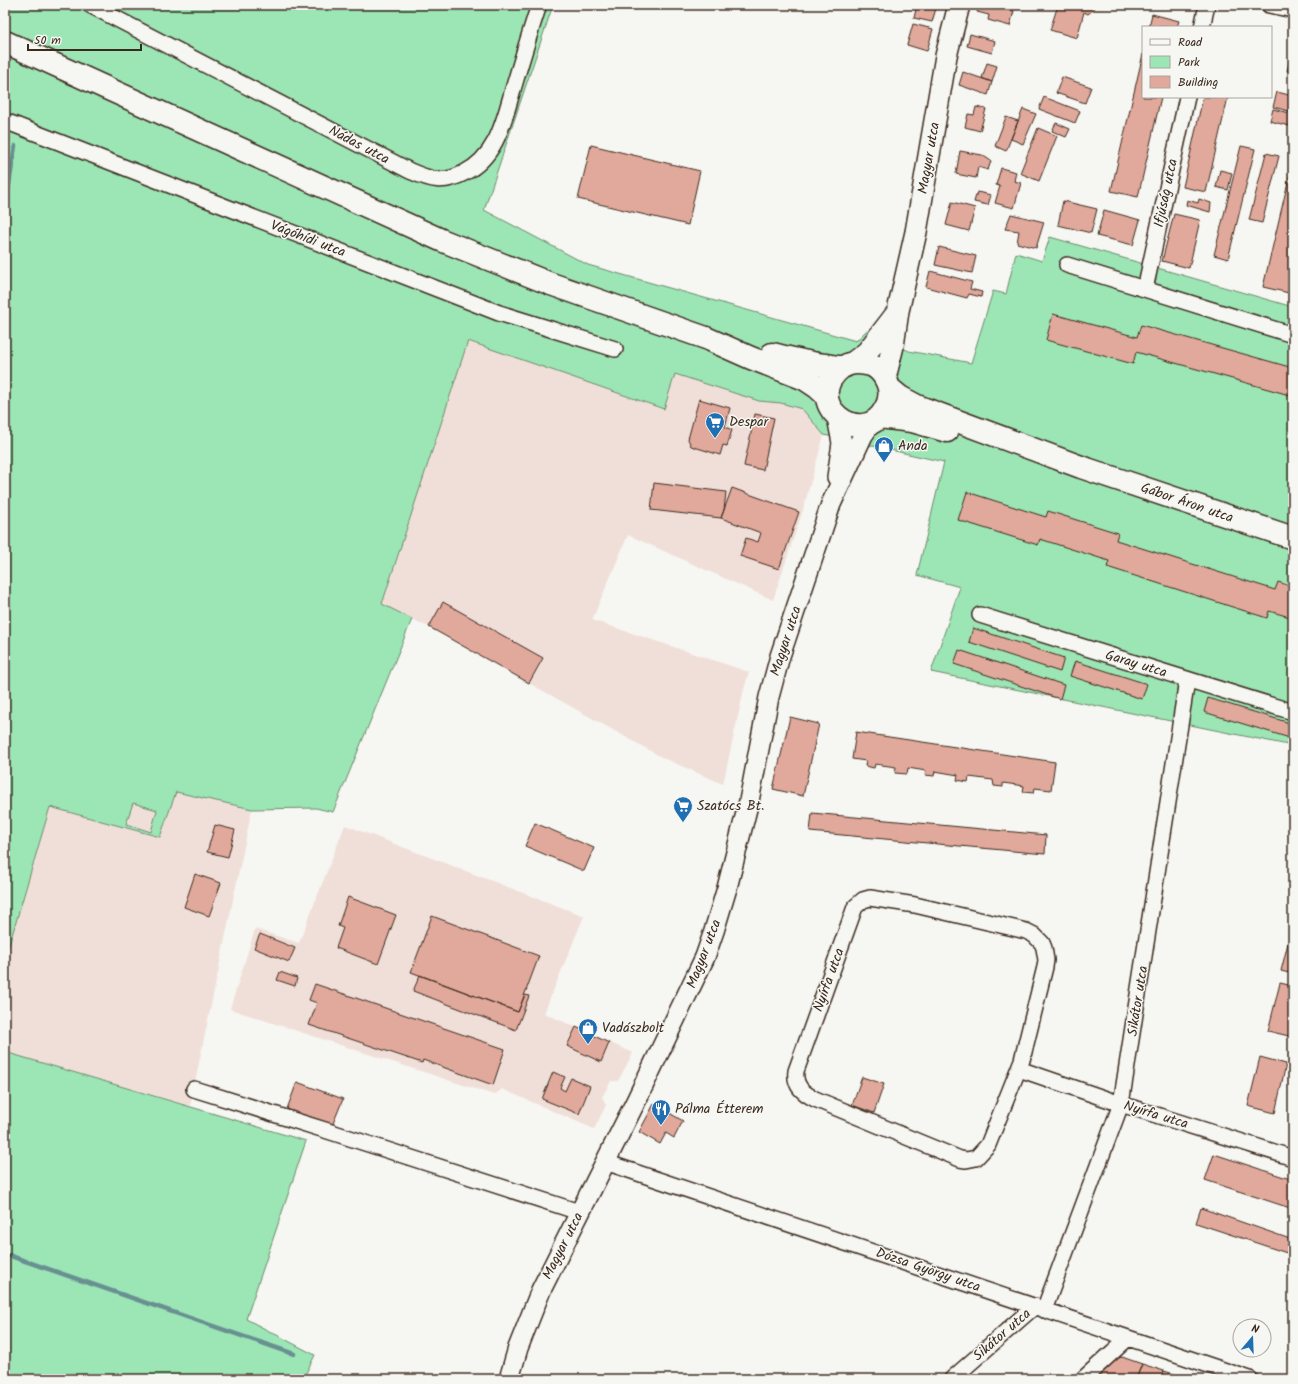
<svg xmlns="http://www.w3.org/2000/svg" width="1298" height="1384" font-family="Kalam,sans-serif">
<style>
.built{fill:#f0dfd8}
.green{fill:#9ce6b5;stroke:#6c886a;fill-rule:evenodd}
.lines{fill:none;stroke-linecap:round;stroke-linejoin:round}
.stream{stroke:#679091;stroke-width:4.5}
.building{fill:#e1a99b;stroke:#3b2a1e}
.minor-casing{stroke:#3b2a1e;stroke-width:18}
.tertiary-casing{stroke:#3b2a1e;stroke-width:22}
.secondary-casing{stroke:#3b2a1e;stroke-width:24}
.primary-casing{stroke:#3b2a1e;stroke-width:25}
.minor{stroke:#f6f6f2;stroke-width:15}
.tertiary{stroke:#f6f6f2;stroke-width:19}
.secondary{stroke:#f6f6f2;stroke-width:21}
.primary{stroke:#f6f6f2;stroke-width:22}
.labels{text-anchor:middle;dominant-baseline:central;stroke-width:3;stroke-linejoin:round;paint-order:stroke}
.street-label{font-size:14px;fill:#3b2a1e;stroke:#f6f6f2}
.poi-label{font-size:14px;fill:#3b2a1e;stroke:#f6f6f2;text-anchor:start}
</style>
<rect width="100%" height="100%" fill="#f6f6f2"/>
<filter id="ink" filterUnits="userSpaceOnUse"><feTurbulence type="fractalNoise" baseFrequency=".025" numOctaves="2"/><feDisplacementMap in="SourceGraphic" scale="8" xChannelSelector="R" yChannelSelector="G"/><feConvolveMatrix kernelMatrix="1 2 1 2 8 2 1 2 1" color-interpolation-filters="sRGB"/></filter>
<g filter="url(#ink)">
<path class="built" d="M468 341 663 409 675 374 759 401 781 403 802 409 824 435 802 513 773 600 628 535 592 620 749 672 744 689 723 784 663 758 429 627 382 605Z
M176 792 252 809 190 1106 5 1052V959L50 807 160 837Z
M133 802 158 810 151 832 126 824Z
M345 825 584 916 544 1013 633 1053 618 1081H611L602 1097 606 1105 594 1129 502 1089 494 1095 230 1009 255 929 299 943Z"/>
<path class="green" d="M5 5H553L484 210 588 265 856 341 866 331 909 351 971 363 993 291 1006 294 1016 253 1042 261 1050 237 1293 307V746L931 672 960 587 917 575 944 462 824 435 802 409 781 403 759 401 675 374 664 409 468 341 382 604 412 619 333 812 316 808 252 809 176 792 160 837 50 807 5 959V173L10 136 5 133ZM133 803 157 810 151 832 126 824Z
M5 1052 306 1141 246 1319 315 1355 303 1379H5Z"/>
<g class="lines">
<path class="stream" d="M5 210 15 146
M5 1254 294 1354"/>
</g>
<path class="building" d="M917 5H937L932 22 914 18Z
M979 5H993L1014 11 1010 26 988 20 989 15 977 12Z
M1058 5H1095L1093 10 1088 14 1084 12 1077 38 1050 30Z
M1152 14 1179 21 1177 27H1149Z
M913 24 933 29 927 51 907 45Z
M970 34 995 41 992 53 967 46Z
M1293 48V72L1287 71Z
M1143 54V97H1161L1138 197 1111 191Z
M987 63 997 66 992 82 982 78Z
M963 72 992 82 988 95 959 85Z
M1062 77 1091 87 1085 103 1056 93Z
M1277 92 1293 96V112L1273 107Z
M1044 97 1080 111 1075 123 1039 109Z
M1203 97H1228L1206 192 1183 187Z
M976 107 986 109 980 131 965 127 968 114 974 115Z
M1023 109 1036 114 1023 144 1011 139Z
M1273 109 1293 114V127L1270 121Z
M1006 117 1018 121 1006 151 995 146Z
M1056 123 1070 129 1066 137 1052 131Z
M1038 128 1057 136 1039 181 1020 173Z
M591 145 700 171 688 225 578 199Z
M1241 146 1255 149 1228 259 1214 255Z
M960 151 982 155 991 161 988 170 978 167 976 178 956 174Z
M1266 153 1279 156 1262 223 1249 220Z
M1293 161V277L1289 293 1263 287Z
M1001 168 1016 172 1014 181 1021 183 1014 208 995 203 1000 186 996 185Z
M1220 170 1232 173 1228 190 1216 187Z
M977 192 991 195 988 205 974 202Z
M1199 199 1211 203 1210 212 1186 205 1187 200 1198 203Z
M1063 201 1097 209 1091 233 1058 225Z
M952 202 975 208 969 231 946 225Z
M1104 210 1140 220 1133 245 1097 236Z
M1011 214 1044 222 1036 248 1017 243 1019 231 1005 229Z
M1174 214 1200 220 1189 268 1162 261Z
M939 247 976 256 972 273 935 265Z
M930 271 972 282 970 289 982 292 981 297 969 294 967 298 926 287Z
M1053 314 1137 337 1141 325 1293 368V396L1136 352 1133 364 1046 340Z
M699 399 730 408 725 427 732 430 727 446 723 445 720 455 691 446 688 439Z
M755 414 774 418 763 470 744 466Z
M654 483 726 492 724 510 721 518 651 510Z
M732 488 799 512 779 569 740 556 746 538 758 542 761 533 721 518Z
M967 492 1046 517 1048 511 1118 533 1116 540 1275 590 1278 582 1293 587V618L1269 611 1267 618 1107 567 1109 561 1040 539 1038 545 958 520Z
M443 602 543 658 529 683 429 627Z
M973 628 1064 658 1060 672 969 642Z
M959 650 1064 685 1060 699 954 664Z
M1075 661 1147 684 1142 699 1070 676Z
M1208 698 1293 724V739L1204 712Z
M790 717 819 724 803 796 773 789Z
M856 732 1055 762 1051 790 1035 788 1034 793 1023 792 1024 786 1003 783V787L994 786 993 780 969 777 968 782 957 780 958 775 935 771 934 776 925 775 926 771 908 768 907 774 895 773 896 767 875 764 874 768 865 766 866 761 852 759Z
M812 813 1046 835 1045 854 810 832Z
M535 823 594 848 584 871 525 846Z
M215 825 235 830 228 857 207 852Z
M195 874 221 883 209 916 184 907Z
M348 897 396 915 378 964 336 948 343 928 338 926Z
M432 916 539 956 518 1012 411 972Z
M1293 923V974L1281 971Z
M260 934 295 948 289 962 254 948Z
M280 972 297 978 295 986 277 980Z
M420 975 518 1012 525 995 529 996 516 1030 413 991Z
M1280 983 1293 986V1037L1268 1031Z
M315 984 505 1049 493 1085 423 1060 422 1063 309 1025 317 1003 309 1000Z
M576 1027 609 1043 601 1062 567 1046Z
M1260 1057 1286 1064 1275 1113 1248 1106Z
M553 1072 565 1077 560 1088 565 1091 571 1078 590 1086 579 1114 542 1099Z
M862 1077 884 1084 874 1113 852 1105Z
M297 1082 343 1099 332 1126 287 1109Z
M654 1104 683 1121 674 1138 666 1133 660 1144 639 1132Z
M1214 1154 1293 1180V1209L1205 1180Z
M1201 1208 1293 1240V1255L1196 1223Z
M1122 1357 1142 1364 1136 1379H1094L1115 1359Z
M1142 1364 1164 1371 1161 1379H1136Z
M1164 1371 1191 1379H1161Z"/>
<g class="lines">
<defs>
<path id="minor" d="M90 5 410 171C431 180 443 184 464 173 498 156 504 119 514 86 522 59 530 32 539 5
M1269 5 1293 10
M1202 27 1207 5
M5 121 499 313 615 349
M1067 265 1293 335
M1145 289 1187 97
M980 615 1293 712
M870 898 915 905 1026 931 1034 935 1042 943 1044 948 1046 960 1045 967 1022 1060 988 1145 976 1158 966 1160 960 1159 815 1099C803 1093 794 1086 796 1071L855 907 863 900Z
M1019 1069 1121 1104 1293 1158
M194 1089 328 1131 579 1212
M605 1162 1250 1379
M1044 1310 1121 1104 1187 680
M952 1379 1035 1306
M1083 1379 1128 1338"/>
<path id="tertiary" d="M837 477 842 443 837 417
M509 1379 518 1348 541 1290 636 1101 705 957 714 931 727 888 749 801 769 697 780 656 831 504 863 435 872 422"/>
<path id="secondary" d="M851 364 867 352 897 313
M885 378 893 346 898 311 916 232 946 56 959 5"/>
<path id="primary" d="M5 42 441 240 551 284 706 338 751 358 805 379 817 387 827 396
M772 354C790 358 808 363 826 365 831 366 836 367 841 367 844 367 847 365 849 364 856 362 864 363 871 365 878 368 884 375 887 382 891 391 890 401 885 409 863 451 797 402 842 367
M889 388 900 397 917 406 1081 467 1293 538
M880 417 912 421 947 431"/>
</defs>
<use href="#minor" class="minor-casing"/>
<use href="#tertiary" class="tertiary-casing"/>
<use href="#secondary" class="secondary-casing"/>
<use href="#primary" class="primary-casing"/>
<use href="#minor" class="minor"/>
<use href="#tertiary" class="tertiary"/>
<use href="#secondary" class="secondary"/>
<use href="#primary" class="primary"/>
</g>
</g>
<defs>
<symbol id="supermarket-pin" viewBox="-11 -11 22 30"><path d="M0 17L-7.5 6A9.5 9.5 0 1 1 7.5 6Z" fill="#1f6fb2" stroke="#f6f6f2"/><path d="M-6-5.5h2.5l.6 2H6L4.5 2H-2.5L-4.4-4H-6ZM-1.5 3.2a1.3 1.3 0 1 0 .1 0ZM3 3.2a1.3 1.3 0 1 0 .1 0Z" fill="#fff"/></symbol>
<symbol id="shop-pin" viewBox="-11 -11 22 30"><path d="M0 17L-7.5 6A9.5 9.5 0 1 1 7.5 6Z" fill="#1f6fb2" stroke="#f6f6f2"/><path d="M-5-2.5h2.3a2.7 3.5 0 0 1 5.4 0H5L5.5 6h-11ZM-1.5-2.5h3a1.5 2.3 0 0 0-3 0Z" fill="#fff"/></symbol>
<symbol id="restaurant-pin" viewBox="-11 -11 22 30"><path d="M0 17L-7.5 6A9.5 9.5 0 1 1 7.5 6Z" fill="#1f6fb2" stroke="#f6f6f2"/><path d="M-5-6h1v4h1v-4h1v4h1v-4h1v5L-1.5 .5V6h-2V.5L-5-1ZM5-6V6H3V1.5H1.5Q1.5-4 5-6Z" fill="#fff"/></symbol>
</defs>
<g fill-rule="evenodd">
<use href="#supermarket-pin" x="704" y="411" width="22" height="30"/>
<use href="#shop-pin" x="873" y="435" width="22" height="30"/>
<use href="#supermarket-pin" x="672" y="795" width="22" height="30"/>
<use href="#shop-pin" x="577" y="1017" width="22" height="30"/>
<use href="#restaurant-pin" x="650" y="1098" width="22" height="30"/>
</g>
<g class="labels">
<g class="street-label">
<text transform="translate(359 145) rotate(28)">Nádas utca</text>
<text transform="translate(929 158) rotate(-80)">Magyar utca</text>
<text transform="translate(1166 193) rotate(-78)">Ifjúság utca</text>
<text transform="translate(308 239) rotate(21)">Vágóhídi utca</text>
<text transform="translate(1187 503) rotate(19)">Gábor Áron utca</text>
<text transform="translate(786 641) rotate(-72)">Magyar utca</text>
<text transform="translate(1136 664) rotate(17)">Garay utca</text>
<text transform="translate(704 954) rotate(-69)">Magyar utca</text>
<text transform="translate(829 980) rotate(-70)">Nyírfa utca</text>
<text transform="translate(1138 1001) rotate(-81)">Sikátor utca</text>
<text transform="translate(1156 1115) rotate(17)">Nyírfa utca</text>
<text transform="translate(563 1246) rotate(-63)">Magyar utca</text>
<text transform="translate(928 1270) rotate(19)">Dózsa György utca</text>
<text transform="translate(1002 1335) rotate(-41)">Sikátor utca</text>
</g>
<g class="poi-label">
<text x="729" y="422">Despar</text>
<text x="898" y="446">Anda</text>
<text x="697" y="806">Szatócs Bt.</text>
<text x="602" y="1028">Vadászbolt</text>
<text x="675" y="1109">Pálma Étterem</text>
</g>
</g>
<rect width="1298" height="1384" fill="none" stroke="#f6f6f2" stroke-width="20"/>
<rect x="10" y="10" width="1278" height="1364" fill="none" stroke="#3b2a1e" stroke-width="1.5" filter="url(#ink)"/>
<rect x="1142" y="26" width="130" height="72" fill="#f6f6f2" stroke="#aba49d"/>
<rect x="1150" y="39" width="20" height="6" fill="#f6f6f2" stroke="#aba49d"/>
<text x="1178" y="46" font-size="12" fill="#3b2a1e">Road</text>
<rect x="1150" y="56" width="20" height="12" fill="#9ce6b5" stroke="#aba49d"/>
<text x="1178" y="66" font-size="12" fill="#3b2a1e">Park</text>
<rect x="1150" y="76" width="20" height="12" fill="#e1a99b" stroke="#aba49d"/>
<text x="1178" y="86" font-size="12" fill="#3b2a1e">Building</text>
<g transform="translate(1252 1338) rotate(19)"><circle r="19" fill="#f6f6f2" stroke="#aba49d"/>
<path d="M0-3L7 15L0 10L-7 15Z" fill="#1f6fb2"/>
<text y="-6" font-size="11" font-weight="bold" text-anchor="middle" fill="#3b2a1e">N</text>
</g>
<path d="M28 44v6h113v-6" fill="none" stroke="#3b2a1e" stroke-width="2"/>
<text x="34" y="44" font-size="12" fill="#3b2a1e" stroke="#f6f6f2" stroke-width="3" paint-order="stroke">50 m</text>
</svg>
